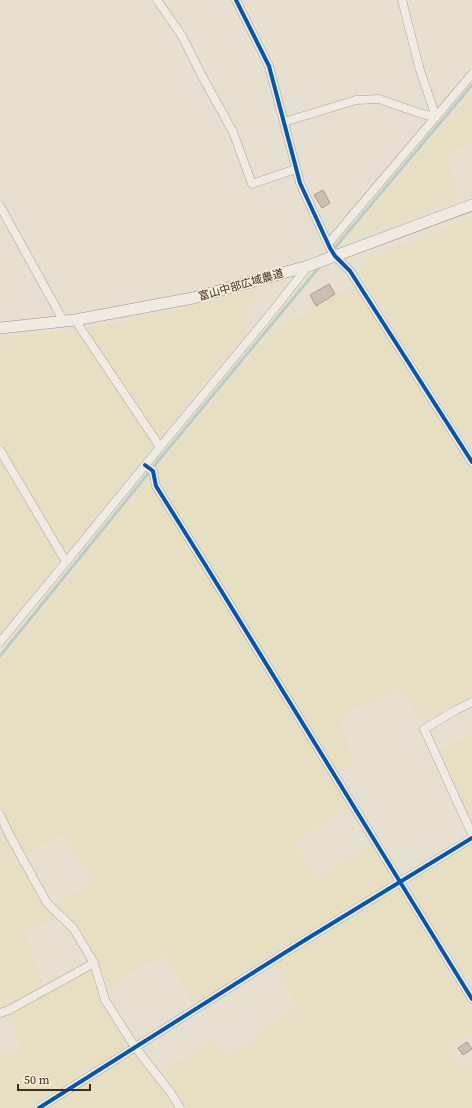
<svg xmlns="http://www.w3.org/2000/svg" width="472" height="1108" font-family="'Source Serif 4','Noto Sans JP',serif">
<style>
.farmland{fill:#e6dfc2}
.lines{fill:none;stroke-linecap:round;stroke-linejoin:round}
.stream{stroke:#bcccc2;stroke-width:3}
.building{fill:#cbbfb2;stroke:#a89c90}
.street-casing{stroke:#ada599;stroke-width:9}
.secondary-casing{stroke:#9c958a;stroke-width:12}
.street{stroke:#efebe3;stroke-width:8}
.secondary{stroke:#efebe3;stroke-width:11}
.cycleway-casing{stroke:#f7eed8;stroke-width:6}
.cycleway{stroke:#0057b8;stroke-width:4}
.labels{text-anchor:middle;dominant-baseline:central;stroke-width:3;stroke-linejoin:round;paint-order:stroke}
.street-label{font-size:11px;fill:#3d2e20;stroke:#f7eed8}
</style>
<rect width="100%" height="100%" fill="#e7e0d1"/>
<path class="farmland" d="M472 93V143L445 154 460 198 343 243Z
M472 217V451L359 272 366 259Z
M353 284 472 469V696L425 720 418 717 399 689 339 717 355 765 338 772 245 622 161 482 157 468 270 334Z
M253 290 256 298 245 317 247 334 218 365 165 431 135 467 0 634V451L5 448 0 438V338L95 327 182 309Z
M149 476 150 486 211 582 348 808 295 842 317 878 372 843 394 880 266 958 194 1006 164 954 108 987 97 957 75 922 55 904 94 882 62 834 26 855 9 825 0 806V662L45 607Z
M472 734V821L438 750Z
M6 837 44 905 55 919 25 931 43 987 9 1006 0 1007V840Z
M472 844V987L409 888 410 881Z
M395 888 400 890 431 945 472 1010V1040L466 1034 448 1047 461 1066 472 1060V1108H185L162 1071 213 1040 227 1055 298 1006 273 964Z
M85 972H94L103 1000 126 1041 124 1049 30 1108H0V1059L22 1044 8 1015Z
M130 1055 139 1057 164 1091 175 1108H47Z"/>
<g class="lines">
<path class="stream" d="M332 251 472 85
M0 656 159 460 320 266"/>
</g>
<path class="building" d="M323 190 330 203 322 208 314 195Z
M329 284 335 294 316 306 310 295Z
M467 1042 472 1049 463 1055 458 1048Z"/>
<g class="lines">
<defs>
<path id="street" d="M157 0 182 36 202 76 233 132 252 184 296 169
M236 0 269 66 300 183 330 248 335 256 350 271 472 462
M284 122 356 100 379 99 422 114 436 117 419 67 402 0
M0 206 64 322
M328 244 472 74
M75 320 160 447
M0 450 66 562
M145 465 153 471 156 486 206 566 472 999
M0 642 66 562 160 447 272 312 308 266
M472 702 456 710 424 729 472 834
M0 815 10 836 47 903 73 928 94 963 105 1000 135 1047 171 1093 180 1108
M0 1013 9 1010 94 963
M39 1108 305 940 472 838"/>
<path id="secondary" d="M0 328 75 320 193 298 308 266 472 205"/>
</defs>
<use href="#street" class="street-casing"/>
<use href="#secondary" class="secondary-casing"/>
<use href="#street" class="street"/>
<use href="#secondary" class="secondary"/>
<defs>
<path id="cycleway" d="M236 0 269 66 300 183 330 248 335 256 350 271 472 462
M145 465 153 471 156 486 206 566 472 999
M39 1108 305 940 472 838"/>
</defs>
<use href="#cycleway" class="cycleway-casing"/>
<use href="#cycleway" class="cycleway"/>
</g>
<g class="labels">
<g class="street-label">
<text transform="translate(241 285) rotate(-16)">富山中部広域農道</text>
</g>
</g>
<path d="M18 1084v6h72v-6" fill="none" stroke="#3d2e20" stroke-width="2"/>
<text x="24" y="1084" font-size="12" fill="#3d2e20" stroke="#f7eed8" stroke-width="3" paint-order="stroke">50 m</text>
</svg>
